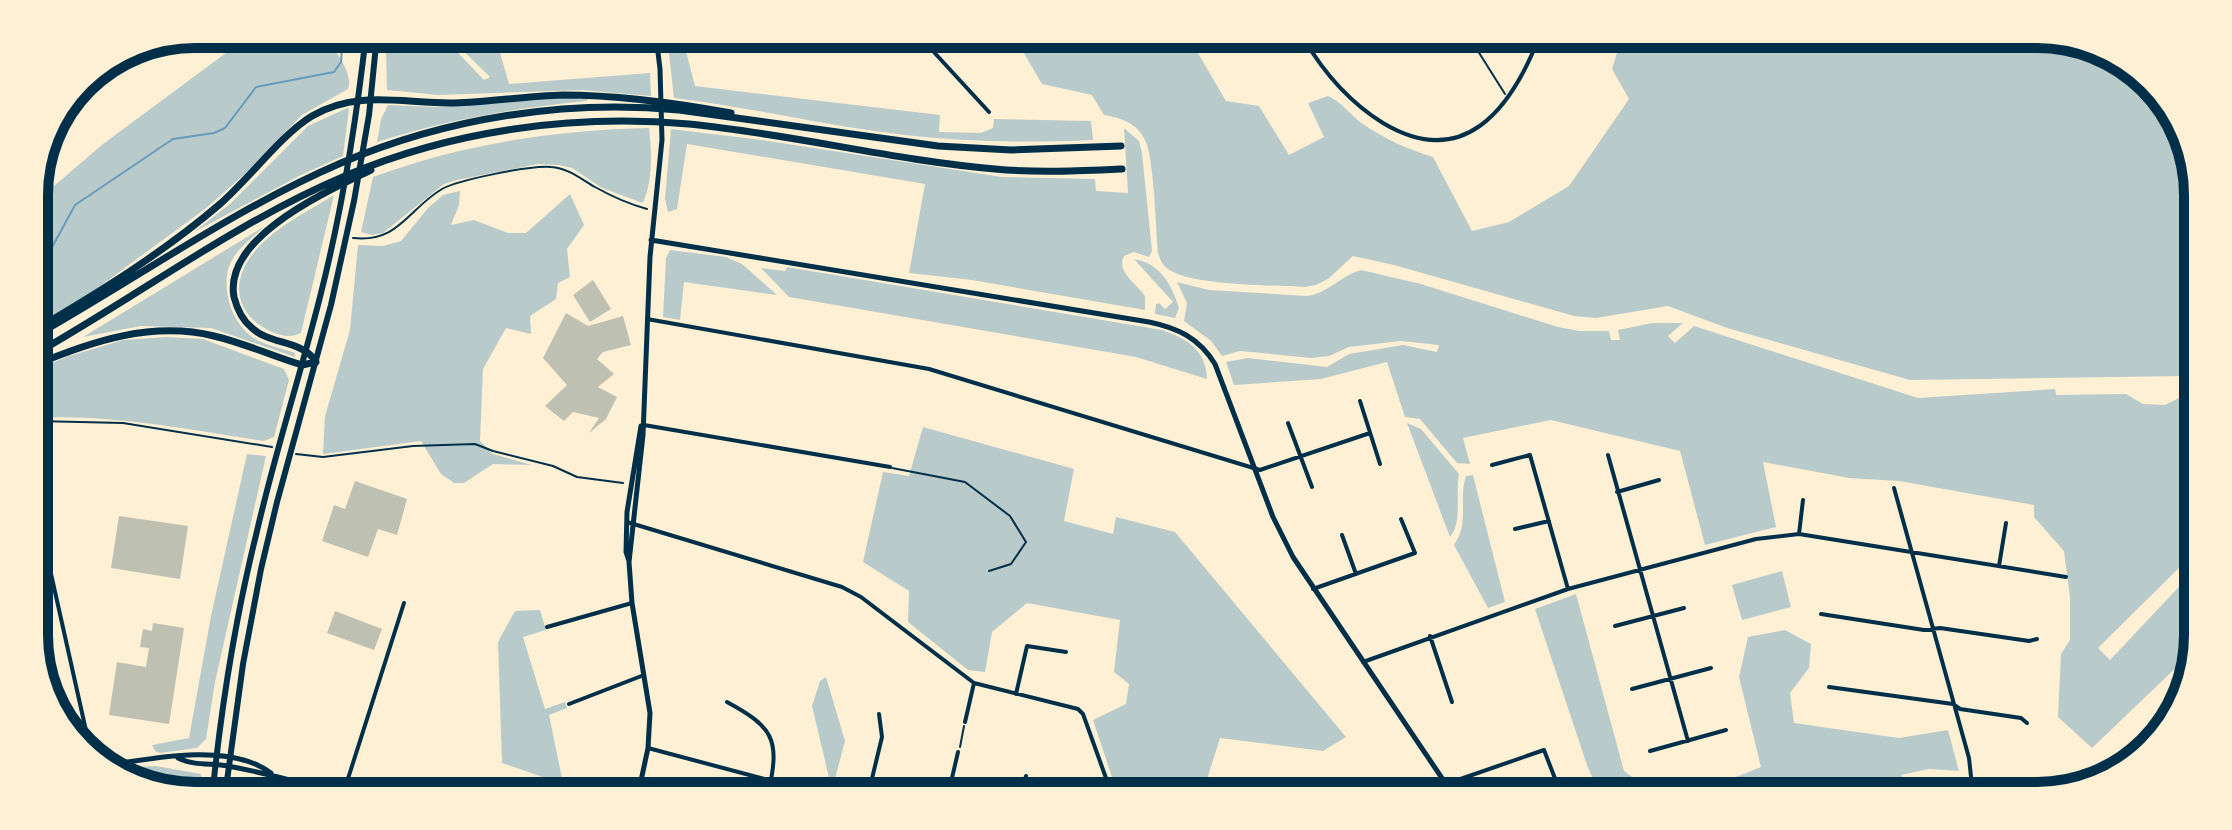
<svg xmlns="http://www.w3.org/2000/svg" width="2232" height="830" font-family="'Roboto Serif',serif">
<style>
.green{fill:#b9caca}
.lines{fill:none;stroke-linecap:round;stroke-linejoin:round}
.stream{stroke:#669bbc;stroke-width:2}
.building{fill:#bec0b2}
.path{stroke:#003049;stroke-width:2}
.service{stroke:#003049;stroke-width:2}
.minor{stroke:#003049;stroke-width:4}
.tertiary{stroke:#003049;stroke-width:5}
.primary{stroke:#003049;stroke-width:6}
.motorway{stroke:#003049;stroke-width:7}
.rim{fill:none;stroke:#003049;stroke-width:10}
</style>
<rect width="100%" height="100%" fill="#fdf0d5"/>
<path class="green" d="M240 34 325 35C333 49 354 72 348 89L302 115 246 173 205 209 96 289 35 327 34 203 103 144 234 47Z
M420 35H441L484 80 490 77 447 35H495L509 84 650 73 651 96 582 90 438 95 387 90 386 52C401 54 415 51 420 35Z
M667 36H682L695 86 940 115 939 132 981 133 993 128 994 119 1091 121 1093 140C1027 143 963 142 897 134 822 125 749 107 674 98Z
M1015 38H1189L1226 101 1259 106 1289 155 1324 137 1308 103 1328 96C1342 102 1350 115 1363 124 1385 139 1407 149 1433 157L1472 231 1509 222 1569 186 1629 99 1612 69 1621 40 2088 42 2158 89 2197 173 2194 370 2183 376 1910 380 1727 328 1668 306 1596 318 1574 316 1394 265 1353 256 1328 279 1316 285 1305 287C1273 285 1191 286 1168 269 1162 265 1160 259 1158 253 1156 231 1154 156 1145 140 1137 123 1121 118 1104 115L1092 95 1042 84Z
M540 99H587V101C515 108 446 120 377 142L381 119 388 105 435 107Z
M347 108 349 109 343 156 299 176 194 232 230 204 308 126Z
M649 128C652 152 653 180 643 203L602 188 572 168 559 165 538 164 457 180 444 184 383 233 372 235 361 232 373 177C463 144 554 130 649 128Z
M1124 128 1139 141 1142 153 1152 251 1149 257 1134 252 1124 256C1116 272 1136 283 1145 296V310L972 280 909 273 925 184 687 144 677 209 668 212 665 199 671 129 762 140 1002 177 1095 179 1096 191 1128 193Z
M460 191 459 205 451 225 474 220 508 233H526L570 194 584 225 567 249 570 277 558 283 556 299 530 316 531 334 506 328 483 369 480 441 493 454 532 465 493 464 464 483H454L441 474 421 441 323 454 325 416 350 330 358 245 383 246 401 241 428 208 443 195Z
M334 195 301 333C291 338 282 336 272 332 245 320 231 296 244 268 260 234 304 214 334 195Z
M265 226C252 238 232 252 228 270 222 296 235 329 259 341 270 346 284 349 295 353V357L211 328 141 326 83 337Z
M670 250 726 257 742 264 777 295 684 282 680 320 663 317 666 258Z
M1134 259C1160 263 1172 285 1179 308L1175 318 1155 314 1156 304 1159 303 1165 309 1173 302Z
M787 267 1162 330C1188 339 1206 350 1207 379L1136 357 789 297 761 268 785 271Z
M1361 270 1421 284 1558 327 1580 331H1609L1611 340H1620L1618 330 1652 323H1683L1668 336 1675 343 1694 326 1918 398 2055 389 2056 395 2126 394 2143 404 2165 405 2183 396 2194 397 2191 556 2098 648 2110 660 2191 574 2190 659 2182 662 2092 748 2058 717 2061 654 2070 640V597L2064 551 2034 517V505L1899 481 1849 478 1763 462 1776 527 1705 545 1680 451 1551 420 1463 438 1470 464 1457 463 1420 419 1405 417 1387 362 1321 379 1234 385 1226 362 1248 358 1327 367 1349 354 1403 345 1437 352 1439 345 1401 341 1349 347 1329 356 1312 358 1240 351 1222 356 1211 341 1184 321 1187 303 1177 282 1209 290 1307 296C1329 293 1340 276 1361 270Z
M167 337 203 339 284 369 289 380 274 437 264 441C188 430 113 414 36 418L35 371 66 357 123 340Z
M1407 423 1421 429 1459 474C1455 494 1463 521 1450 537Z
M923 427 1074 469 1064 521 1113 534 1116 517 1175 532 1346 737 1323 751 1220 738 1203 792H1117L1093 720 1126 704 1129 684 1114 672 1120 620 1027 603 992 632 985 672 968 670 908 622 909 591 863 562 883 472 909 476Z
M247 454 266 456 215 682 206 739 197 748 160 753 155 751 152 745 189 738 211 616Z
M1473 475 1505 602 1488 608 1454 545C1470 522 1458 500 1466 476Z
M1782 571 1791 607 1742 620 1732 585Z
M1576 594 1624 771 1655 794H1600L1588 768 1535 609Z
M540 610 546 630 523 637 545 709 565 702 567 708 549 715 562 778 632 781 631 790 577 789 502 763 498 642 515 611Z
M1785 630 1811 644 1809 668 1790 693 1794 723 1899 738 1948 730 1959 771 1929 769 1901 775 1915 795 1693 794 1761 767 1739 677 1748 637Z
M826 677 845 741 832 790 812 706 820 681Z
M156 766 201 774 203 788H190L128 767Z"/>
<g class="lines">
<path class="stream" d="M345 37V35
M35 263 50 251 75 205 173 139 214 133 225 128 256 87 334 72 341 62 342 48"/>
</g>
<path class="building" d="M593 280 611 309 590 322 573 295Z
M566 313 588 326 623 316 631 345 603 352 597 359 614 374 598 387 617 397 606 419 589 433 599 418 573 412 564 421 545 406 567 385 543 358Z
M355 481 407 499 397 535 378 529 368 557 322 541 334 505 345 509Z
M119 516 188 526 180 579 111 568Z
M335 611 382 629 374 650 327 633Z
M153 623 184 628 169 724 109 715 117 662 146 667 149 648 140 647 143 629 152 631Z"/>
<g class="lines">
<path class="path" d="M1471 40 1505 94
M1655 40 1674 52
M353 238C399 243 408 209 442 189 458 180 531 165 551 167 568 168 581 179 595 187 611 196 629 204 647 209
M36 421 123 423 272 447
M296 454 323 457 413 446 475 444 493 451 553 466 577 477 623 483
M960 747 964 726"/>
<path class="service" d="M892 468 965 482 1010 516 1026 542 1011 564 989 571"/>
<path class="minor" d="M920 37 989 112
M1304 39C1324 73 1349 102 1383 123 1463 171 1510 110 1538 40
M50 127 146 44
M647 319 929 369 1260 470 1370 433
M1360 401 1380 464
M1288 423 1312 487
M644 425 890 467
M1608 455 1688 741
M1492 465 1530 455 1568 589
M1894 488 1969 758 1973 795
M1617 492 1659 480
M627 522 842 587 861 597 974 683 1078 709 1083 714 1111 792
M41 529 91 753
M1515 529 1549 521
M1799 534 1803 500
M1342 535 1356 574
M1999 566 2006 523
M1313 589 1415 553 1401 519
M1821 614 1924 630 1940 628 2029 641 2037 639
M1615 626 1684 608
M547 627 632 603
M1430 636 1452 702
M1363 662 1568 589 1756 539 1799 534 2066 577
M1829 687 1953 704 1960 709 2021 718 2027 723
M1632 689 1711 668
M1016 694 1027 646 1066 652
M727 702C773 727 780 739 769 790
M569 704 644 675
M965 722 974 683
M648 748 806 790
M1650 751 1726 730
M1973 783 2027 790 2029 795
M1446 784 1544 750 1561 794
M345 788 404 603
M869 791 882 737 879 714
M949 791 958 752
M1022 791 1026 776
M2055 792H2056"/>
<path class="tertiary" d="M651 240 1149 322C1178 328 1199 338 1215 364L1273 517 1293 557 1452 793
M629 561 626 552 627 512 641 426
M178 758C194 766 211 763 228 766 259 772 286 778 316 788
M110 765C157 757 231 743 271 773
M639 790 648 748 650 713 632 603 629 562 643 435 650 257 662 140 660 69 656 36"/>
<path class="primary" d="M213 788C222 702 236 615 257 531 275 453 300 376 320 297 342 211 356 123 366 35
M226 788 243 664 261 569 277 502 331 305 354 201 369 115 377 35"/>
<path class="motorway" d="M35 330C99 292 163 253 220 204 249 179 282 134 312 116 358 89 404 104 454 103 490 102 526 96 563 95 619 95 676 103 731 113
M35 336C136 279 234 209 341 163 446 118 566 99 679 110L938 146 1011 150 1121 146
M35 354C138 296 236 222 345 176 453 130 573 114 689 124 792 134 892 160 995 169 1037 173 1079 171 1122 169
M35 365C92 341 152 321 214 336 244 343 272 356 302 365L316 362C303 340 270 345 252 328 242 320 237 309 234 297 223 237 328 191 371 170"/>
</g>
<path d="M0 0H2232V830H0ZM195 48H2037A147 147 0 0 1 2184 195V635A147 147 0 0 1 2037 782H195A147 147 0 0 1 48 635V195A147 147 0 0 1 195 48Z" fill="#fdf0d5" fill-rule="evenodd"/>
<path class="rim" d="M195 48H2037A147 147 0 0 1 2184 195V635A147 147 0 0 1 2037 782H195A147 147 0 0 1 48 635V195A147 147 0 0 1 195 48Z"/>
</svg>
